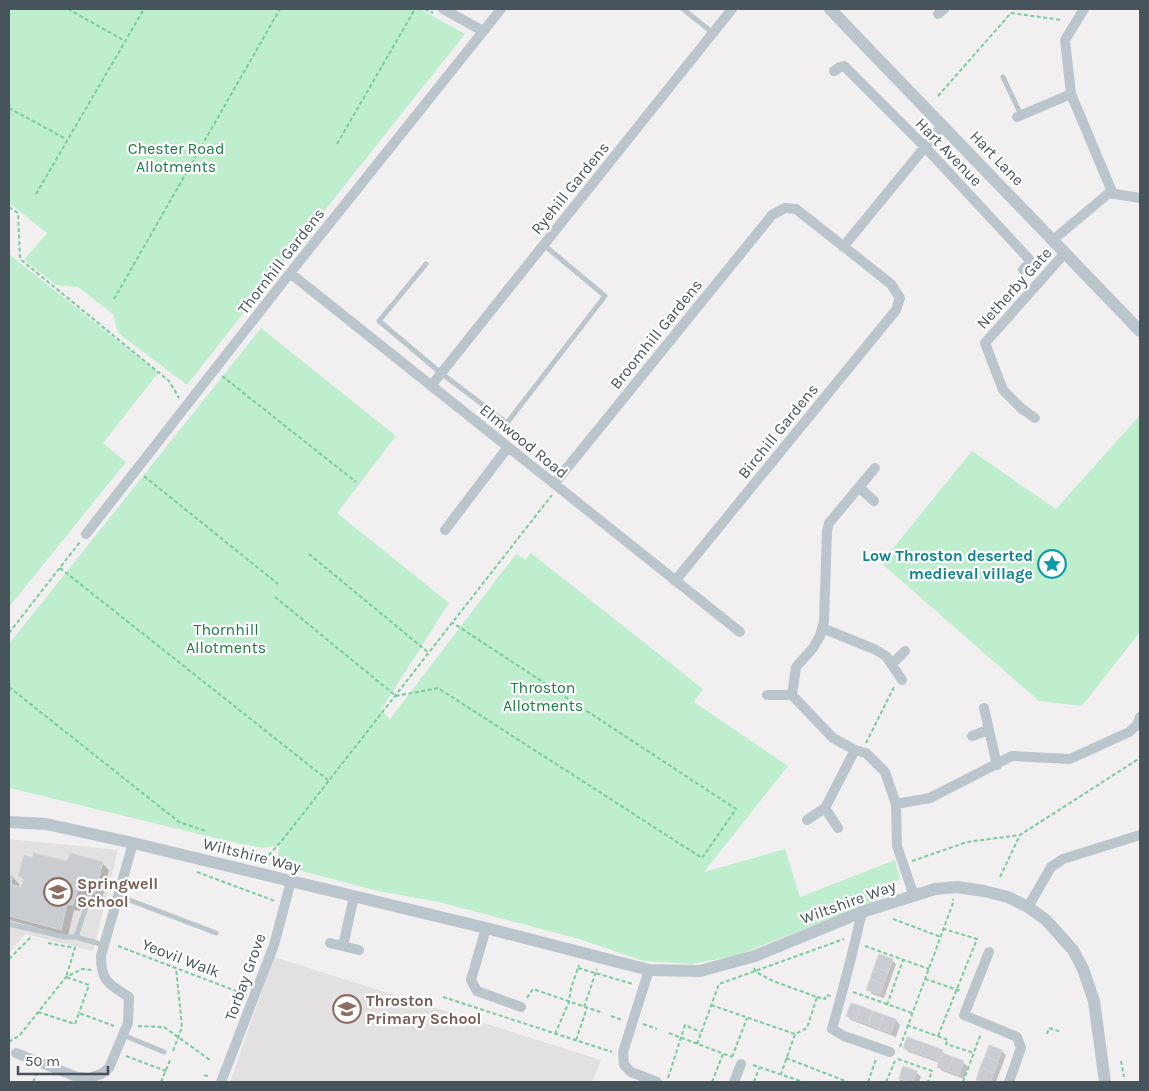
<svg xmlns="http://www.w3.org/2000/svg" width="1149" height="1091" font-family="Karla,sans-serif">
<style>
.education{fill:#e3e0e1}
.green{fill:#bfeece}
.shadow{fill:#0003}
.building{fill:#c9cdd2;stroke:#d3d6db}
.lines{fill:none;stroke-linecap:round;stroke-linejoin:round}
.path{stroke:#78cb9c;stroke-width:2;stroke-dasharray:4 2.5;stroke-linecap:butt}
.service{stroke:#bbc5cc;stroke-width:5}
.minor{stroke:#bbc5cc;stroke-width:10}
.tertiary{stroke:#bbc5cc;stroke-width:12}
.labels{text-anchor:middle;dominant-baseline:central;stroke-width:4.5;stroke-linejoin:round;paint-order:stroke}
.park-label{font-size:16px;fill:#197d44;stroke:#fff}
.street-label{font-size:16px;fill:#48545c;stroke:#fff}
.culture-label{font-size:16px;font-weight:bold;fill:#0d838f;stroke:#fff;text-anchor:end}
.education-label{font-size:16px;font-weight:bold;fill:#785e54;stroke:#fff;text-anchor:start}
</style>
<rect width="100%" height="100%" fill="#f2eff0"/>
<path class="education" d="M9 839 118 850 93 951 26 934 9 952Z
M274 957 601 1060 592 1082H230Z"/>
<path class="green" d="M9 9H420L465 34 267 283 264 281 260 285 263 288 187 385 118 333 113 314 78 287 56 285 24 260 47 233 9 203Z
M9 254 158 373 103 443 126 462 9 607Z
M261 328 396 436 337 513 449 603 381 710 390 719 516 554 525 560 531 553 703 689 694 702 788 766 704 872 785 849 800 897 895 860 900 878 892 885 895 893 738 955 692 964 644 961 579 939 439 902 378 891 275 864 280 847 273 846 264 848 236 843 9 788V644Z
M1140 415V632L1082 706 1039 701 881 563 972 451 1056 509Z"/>
<path class="shadow" d="M33 859 68 863H102L109 870 102 899 84 895 80 911 74 910 68 936 9 920V876L13 877 19 884V888H22L24 880 20 875Z
M892 960 896 964 884 998 872 994 868 989Z
M851 1004 896 1020 900 1025 896 1037 851 1020 847 1016Z
M990 1046 1002 1051 1006 1055 996 1082H977Z
M904 1048 942 1051 946 1056 964 1063 968 1067 964 1079 943 1071 938 1067 940 1063 909 1052Z
M904 1068 916 1072 921 1077 919 1082H899Z"/>
<path class="building" d="M34 853 67 861 70 853 103 862 95 893 78 888 73 905 67 904 61 930 9 916V875L13 876 11 884 21 887 24 877 18 876 24 855 32 858Z
M879 954 893 959 888 972 874 967Z
M874 967 888 972 884 984 870 979Z
M870 979 884 984 880 994 866 990Z
M851 1003 861 1006 856 1020 846 1016Z
M861 1006 873 1011 868 1024 856 1020Z
M873 1011 884 1015 879 1029 868 1024Z
M884 1015 896 1019 891 1033 879 1029Z
M907 1037 924 1043 920 1054 903 1048Z
M924 1043 943 1050 939 1061 920 1054Z
M989 1045 1002 1050 998 1061 985 1056Z
M942 1053 953 1057 948 1071 937 1067Z
M985 1056 998 1061 994 1073 980 1068Z
M953 1057 964 1061 959 1075 948 1071Z
M903 1066 917 1071 913 1082 899 1079Z
M980 1068 994 1073 990 1082 976 1080Z"/>
<g class="lines">
<path class="path" d="M68 9 125 41
M425 9 433 13
M938 96 1011 13 1062 20
M9 108 66 139
M337 144 415 9
M36 194 144 9
M9 207 18 213 20 259 169 381 179 398
M114 299 280 9
M222 376 356 482
M144 476 278 584
M309 554 429 653
M60 568 329 781
M275 597 396 696 438 688 702 858 736 809 453 623
M9 633 80 542
M9 687 179 822 206 831
M866 743 894 687
M266 861 268 856 284 838 552 495
M912 861 967 842 1020 835 1140 758
M197 872 275 901
M1000 877 1020 835
M893 919 941 937
M48 943 75 948 66 977 89 985 79 1013
M118 946 236 991
M865 946 929 969
M9 959 30 938 31 939
M578 968 633 984
M754 968 756 972 773 981 817 997 807 1028 795 1034 781 1074
M925 979 961 991
M853 992 912 1013
M443 997 612 1052
M817 997 825 999 826 995 831 996
M527 998 533 989 603 1013
M711 1005 795 1034
M887 1005 903 960
M584 1007 597 969
M38 1012 75 1024 79 1013 114 1026
M611 1016 622 1020
M643 1024 657 1029
M907 1025 948 1040 946 1044 974 1053
M138 1026 164 1027 210 1060
M669 1033 732 1057
M555 1034 569 1002 571 988 579 965
M1047 1034 1049 1028 1061 1032
M938 1036 977 939 944 929
M576 1040 587 1008
M9 1042 20 1035 66 977 82 969 91 970
M697 1044 719 984 844 939
M900 1047 953 903V899
M173 1051 182 1027 176 968
M126 1056 166 1071
M732 1057 747 1018
M786 1058 848 1082
M898 1059 932 1071 928 1082
M1121 1061 1124 1077
M753 1065 803 1082
M204 1075 210 1077
M668 1078 685 1025 700 1032
M33 1082 37 1073
M161 1082 171 1058
M712 1082 723 1054
M754 1082 759 1068
M868 1082 876 1059
M886 1082 895 1061
M963 1082 981 1033"/>
<path class="service" d="M683 9 713 33
M1003 77 1021 115
M426 264 379 321 441 373 507 423 605 296 544 245
M119 896 216 933
M86 907 76 937 104 945
M9 924 65 937H76
M123 1035 164 1052"/>
<path class="minor" d="M443 9 483 31
M1084 9 1065 40 1071 94 1113 194
M938 14 944 9
M834 71 840 67 844 66 925 147 1029 259V263L1023 270
M1017 117 1071 94
M1053 240 1109 193 1140 198
M843 247 943 125
M290 273 740 632
M431 386 732 9
M1035 418 1022 409 1003 390 985 343 1065 253
M875 468 829 523 827 531 824 621 820 636 813 648 796 667 792 695 833 738 855 750 866 753 885 772 896 804 897 846 914 896
M554 484 772 215 785 208 796 209 891 284 900 298 896 310 675 581
M859 487 874 501
M445 530 508 447
M86 534 290 273 501 9
M822 628 874 649 886 656 902 680
M892 664 905 651
M767 695H792
M984 708 997 765
M972 736 988 730
M896 804 930 798 1012 756 1070 759 1129 732 1137 725 1140 717
M825 808 838 828
M807 820 825 808 855 750
M1028 907 1051 867 1063 859 1140 835
M862 912C853 952 843 990 832 1029L844 1036 890 1052
M486 928 471 980 477 991 521 1007
M330 943 359 950
M343 946 354 896
M989 952 964 1015 1017 1037 1021 1048 1009 1082
M649 970 623 1052 624 1065 631 1072 657 1082
M16 1053 77 1077 90 1078 101 1074 109 1068 128 1023 129 997C109 984 101 982 101 956L133 843
M221 1082 274 945 291 881
M734 1082 741 1064"/>
<path class="tertiary" d="M830 9 1140 331
M9 822 46 824 133 843 486 928 649 970 700 971 755 956 862 912 935 889 957 887 984 891 1008 897 1028 907 1046 920 1073 950 1083 969 1094 1001 1105 1082"/>
</g>
<defs>
<symbol id="sight-ring" viewBox="-11 -11 22 22"><circle r="9.5" fill="#fff" stroke="#0f9aa8" stroke-width="1.5"/><path d="M0-6L1.8-2.2L6-1.7L2.9 1.2L3.7 5.4L0 3.3L-3.7 5.4L-2.9 1.2L-6-1.7L-1.8-2.2Z" fill="#0f9aa8"/></symbol>
<symbol id="school-ring" viewBox="-11 -11 22 22"><circle r="9.5" fill="#fff" stroke="#8d6e63" stroke-width="1.5"/><path d="M0-5L7-2L0 1L-7-2ZM-4 1L0 2.5L4 1V4Q0 6-4 4Z" fill="#8d6e63"/></symbol>
</defs>
<g fill-rule="evenodd">
<use href="#sight-ring" x="1036" y="548" width="32" height="32"/>
<use href="#school-ring" x="42" y="876" width="32" height="32"/>
<use href="#school-ring" x="331" y="993" width="32" height="32"/>
</g>
<g class="labels">
<g class="park-label">
<text x="176" y="148">Chester Road<tspan x="176" dy="18">Allotments</tspan></text>
<text x="226" y="629">Thornhill<tspan x="226" dy="18">Allotments</tspan></text>
<text x="543" y="687">Throston<tspan x="543" dy="18">Allotments</tspan></text>
</g>
<g class="street-label">
<text transform="translate(949 152) rotate(46)">Hart Avenue</text>
<text transform="translate(997 158) rotate(46)">Hart Lane</text>
<text transform="translate(570 188) rotate(-51)">Ryehill Gardens</text>
<text transform="translate(281 261) rotate(-52)">Thornhill Gardens</text>
<text transform="translate(1014 288) rotate(-48)">Netherby Gate</text>
<text transform="translate(656 334) rotate(-51)">Broomhill Gardens</text>
<text transform="translate(778 431) rotate(-51)">Birchill Gardens</text>
<text transform="translate(524 441) rotate(39)">Elmwood Road</text>
<text transform="translate(252 855) rotate(14)">Wiltshire Way</text>
<text transform="translate(848 902) rotate(-20)">Wiltshire Way</text>
<text transform="translate(181 958) rotate(21)">Yeovil Walk</text>
<text transform="translate(245 977) rotate(-70)">Torbay Grove</text>
</g>
<g class="culture-label">
<text x="1033" y="555">Low Throston deserted<tspan x="1033" dy="18">medieval village</tspan></text>
</g>
<g class="education-label">
<text x="77" y="883">Springwell<tspan x="77" dy="18">School</tspan></text>
<text x="366" y="1000">Throston<tspan x="366" dy="18">Primary School</tspan></text>
</g>
</g>
<rect width="1149" height="1091" fill="none" stroke="#48545c" stroke-width="20"/>
<path d="M18 1066v8h90v-8" fill="none" stroke="#48545c" stroke-width="2.5"/>
<text x="25" y="1066" font-size="15" fill="#48545c" stroke="#ffffff" stroke-width="4" paint-order="stroke">50 m</text>
</svg>
